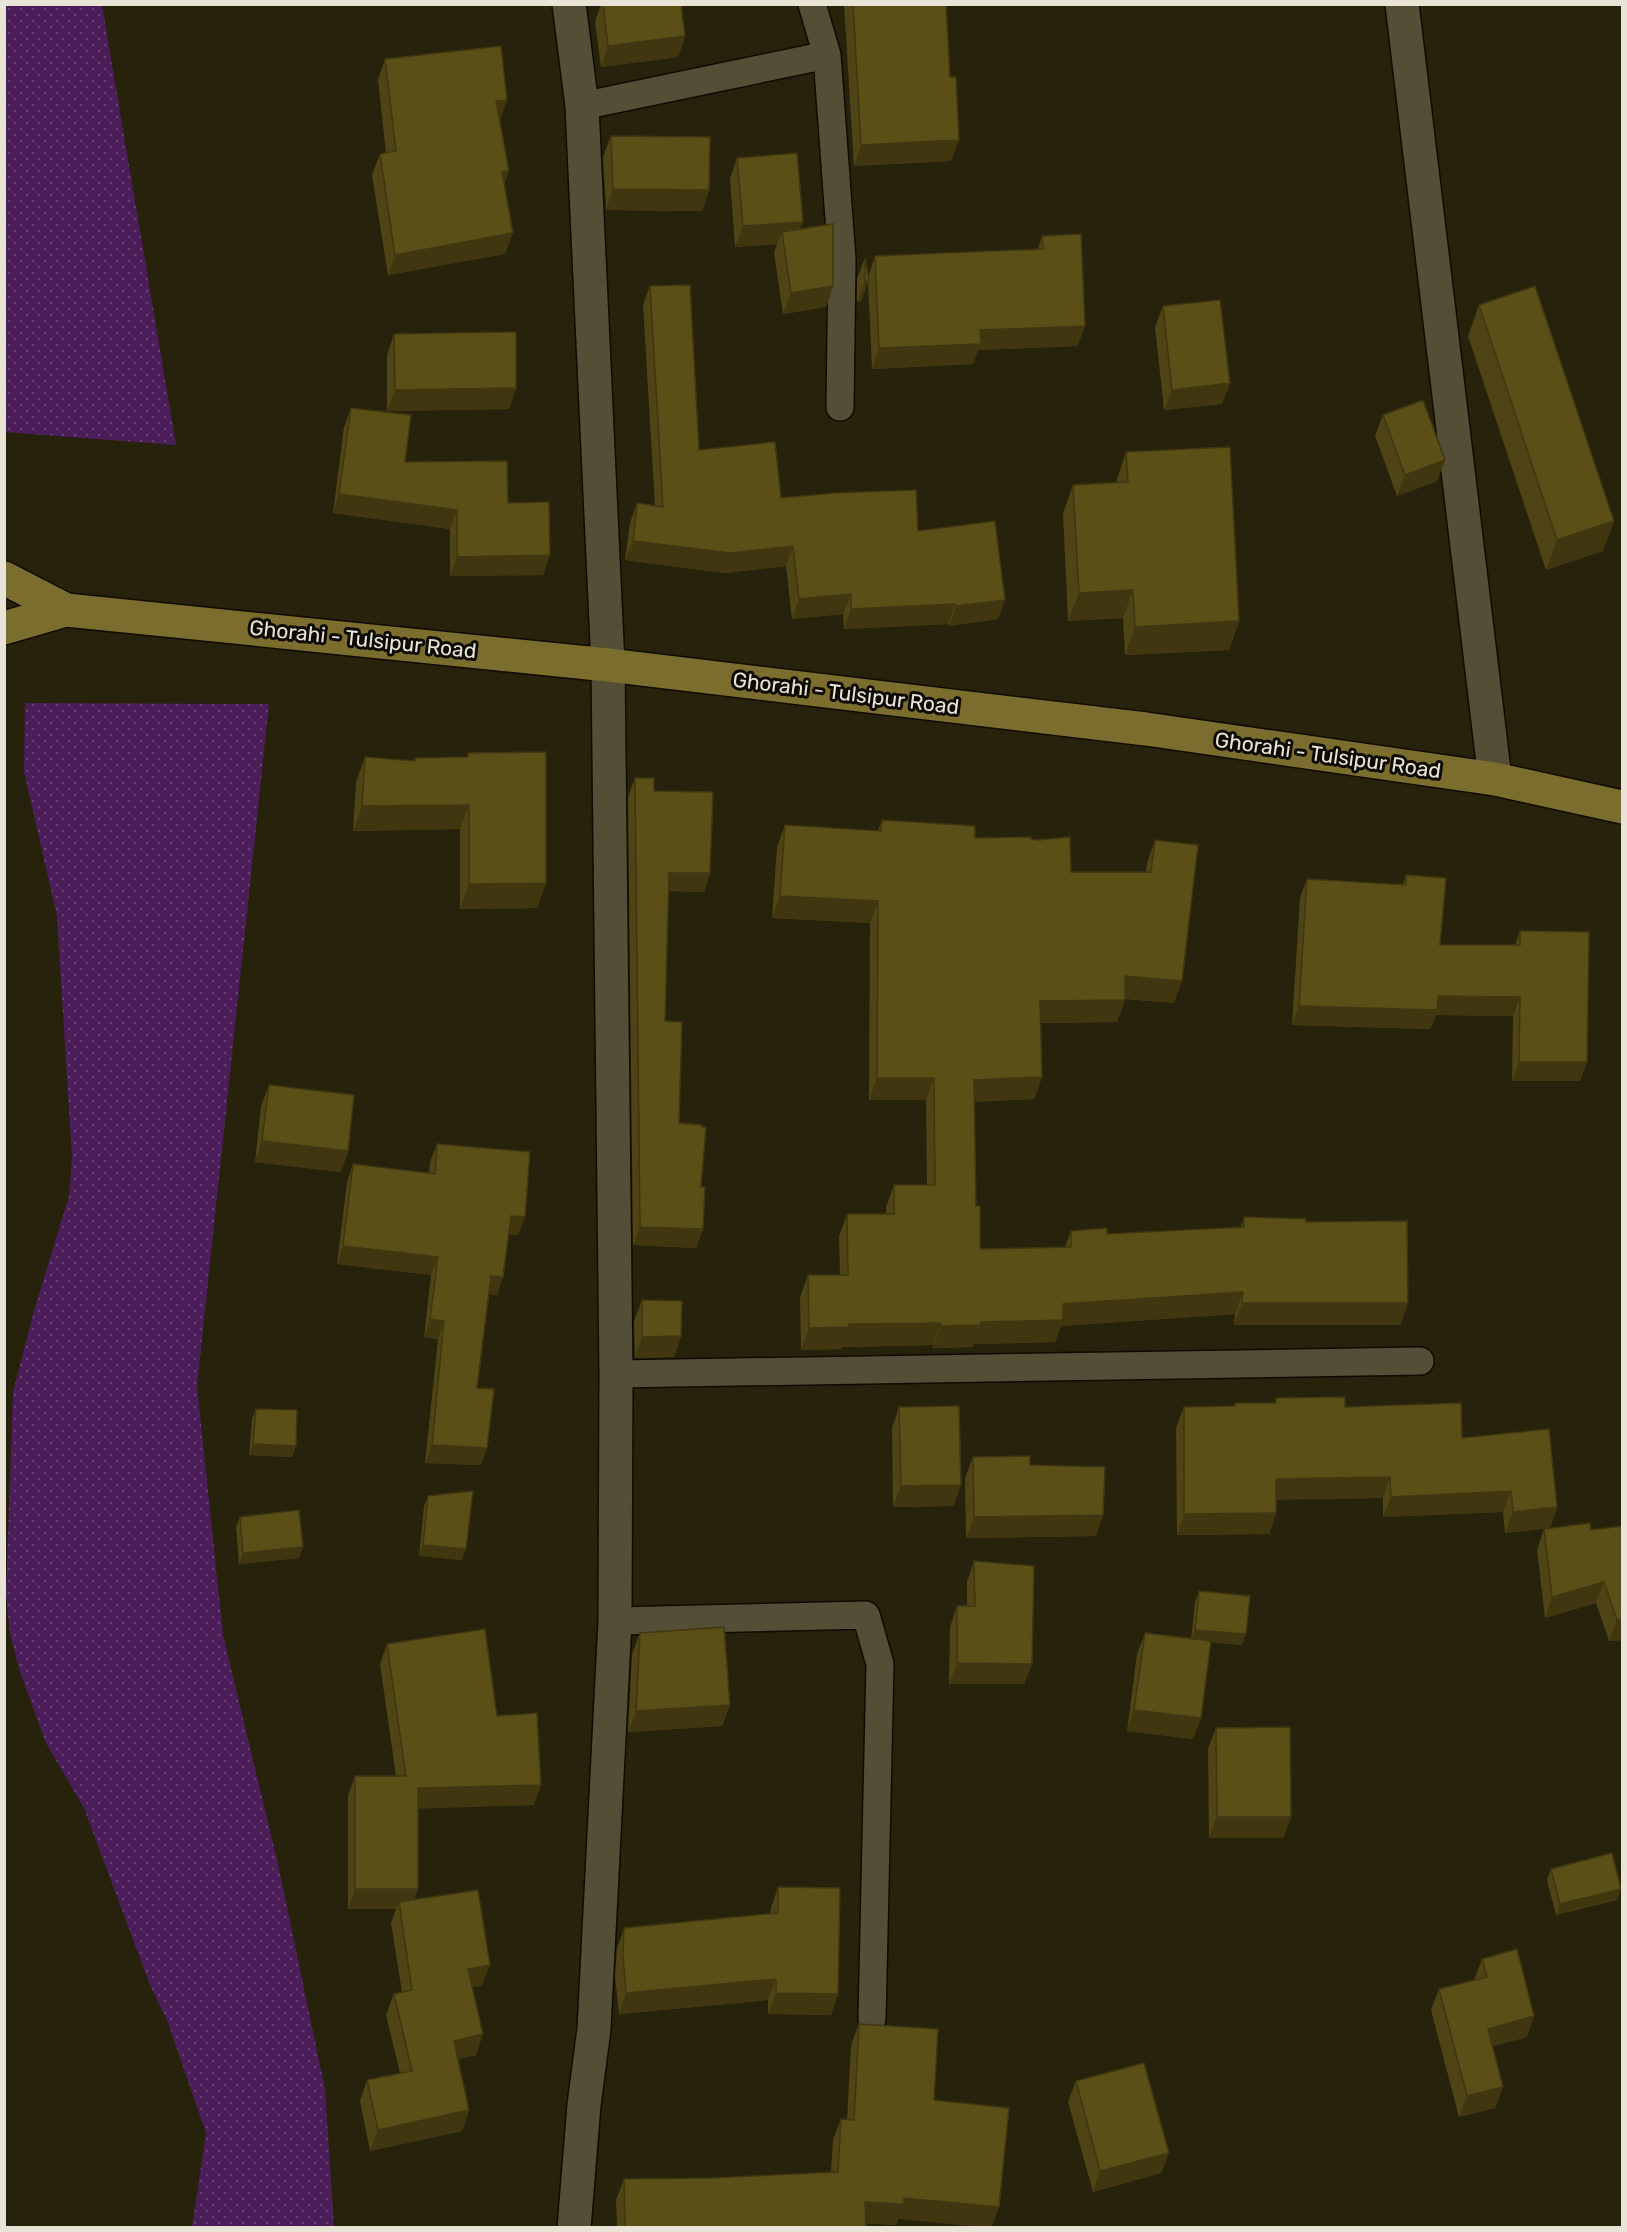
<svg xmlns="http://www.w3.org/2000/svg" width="1627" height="2232" font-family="Rubik,sans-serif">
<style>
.green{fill:url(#green-dots)}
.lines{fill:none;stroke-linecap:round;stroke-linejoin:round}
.service-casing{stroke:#100b00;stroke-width:30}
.minor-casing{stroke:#100b00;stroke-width:36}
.primary-casing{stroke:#100b00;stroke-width:36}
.service{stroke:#544e36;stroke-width:27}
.minor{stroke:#544e36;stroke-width:33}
.primary{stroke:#7b6d2d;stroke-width:33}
.wall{fill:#4e4415}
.shaded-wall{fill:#403711}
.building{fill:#5b4f18;stroke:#403711;stroke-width:1.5}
.labels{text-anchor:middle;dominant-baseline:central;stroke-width:6;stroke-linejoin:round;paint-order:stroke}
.street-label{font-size:21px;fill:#e8e5d7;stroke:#0d0b03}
</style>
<defs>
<pattern id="green-dots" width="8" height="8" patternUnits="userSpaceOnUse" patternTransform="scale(1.5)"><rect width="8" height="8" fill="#4b1e5a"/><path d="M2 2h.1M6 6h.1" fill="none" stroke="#653f71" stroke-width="1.8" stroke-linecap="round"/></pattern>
</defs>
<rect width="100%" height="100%" fill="#27220b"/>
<path class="green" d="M4 5H102L176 445 5 432Z
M25 703 269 704 197 1386 223 1635 278 1864 325 2089 334 2227H192L206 2133 167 2020 150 1985 84 1808 46 1743 19 1669 10 1634 6 1594 13 1392 34 1311 69 1196 72 1158 57 916 24 772Z"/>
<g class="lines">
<defs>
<path id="service" d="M827 55 842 260 840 407
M582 106 827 55 812 4
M616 1374 1420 1361
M615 1621 866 1615 880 1664 872 2019"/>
<path id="minor" d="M569 4 582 106 608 665 616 1374 615 1621 594 2029 584 2105 574 2228
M1402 4 1495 779"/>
<path id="primary" d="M4 578 66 610 608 665 1146 729 1495 779 1622 807
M4 628 66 610"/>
</defs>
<use href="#service" class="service-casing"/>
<use href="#minor" class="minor-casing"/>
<use href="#primary" class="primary-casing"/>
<use href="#service" class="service"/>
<use href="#minor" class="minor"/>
<use href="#primary" class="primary"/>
</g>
<path class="wall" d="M601 4H681L685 36 678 57 601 67 595 22Z
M844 4H946L951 161 854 166Z
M385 59 500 121 509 171 504 184 505 254 388 275 372 175 380 154 386 153 378 80Z
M611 136 709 190 702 211 606 210 603 157Z
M737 158 800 229 833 286 826 307 783 314 774 253 777 244 735 247 730 179Z
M1042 236 1085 326 1077 346 978 350 973 364 872 369 868 282 861 301 857 302V279L865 258 868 277 875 256 1038 249Z
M650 286 699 450 781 498 918 531 998 619 949 626 948 624 844 629 843 614 792 619 786 566 724 573 625 560 630 523 637 503 655 506 643 305Z
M1479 305 1614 521 1603 551 1546 570 1468 336Z
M1163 306 1230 383 1222 404 1164 410 1155 327Z
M394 334 516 388 509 409 387 411V355Z
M351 408 405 462 508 503 550 555 543 575 450 576V529L333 513 344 427Z
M1383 415 1445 460 1437 481 1397 496 1375 436Z
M1126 452 1239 621 1229 650 1125 655 1123 618 1068 621 1063 513 1073 485 1116 483Z
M468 753 546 883 537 908 460 909V829L353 831 356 782 365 757 414 761 415 758 467 757Z
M635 778 654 791 710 873 704 892 668 891 665 1021 679 1123 701 1187 703 1229 696 1248 633 1245 628 797Z
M882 820 975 838 1031 839 1071 872H1146L1147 863 1155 840 1174 1003 1125 999 1117 1022 1041 1023 1042 1077 1034 1099 974 1102 976 1206 980 1249 1065 1247 1071 1231 1107 1234 1241 1227 1244 1217 1306 1222 1408 1303 1400 1325H1234L1235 1314 1061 1326 1055 1342 974 1344 973 1347 933 1348V1345L842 1347 841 1349 801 1350 800 1297 808 1275H840L839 1236 847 1214H886V1207L894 1185H927L926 1100H869L870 923 772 918 777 847 785 825 878 831Z
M1406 875 1440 945H1515L1520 931 1587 1062 1580 1081H1512L1513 1016 1436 1015 1430 1029 1292 1025 1300 898 1307 879 1403 885Z
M269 1085 348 1151 341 1172 255 1162 261 1106Z
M437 1144 518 1235 509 1234 497 1295 489 1294 477 1388 481 1465 425 1463 438 1339 424 1337 431 1275 337 1264 347 1182 353 1164 429 1173 430 1162Z
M642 1300 681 1336 674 1357 635 1358 634 1321Z
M1276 1398 1345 1407 1462 1438 1557 1507 1550 1528 1505 1533 1503 1512 1383 1517V1498L1276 1499V1513L1269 1534 1177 1535 1176 1428 1184 1407 1234 1406 1235 1403H1275Z
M899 1407 961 1485 953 1506 893 1507 892 1428Z
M256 1409 296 1446 292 1457 249 1455 252 1419Z
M973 1457 1030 1465 1096 1536 966 1538 965 1478Z
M428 1496 462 1560 419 1556 424 1506Z
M240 1517 299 1558 239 1564 236 1527Z
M1544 1529 1591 1530 1623 1640 1609 1641 1596 1603 1545 1618 1537 1550Z
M974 1561 1032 1664 1024 1684H949L950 1627 957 1606H967V1582Z
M1199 1591 1242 1645 1211 1642 1193 1739 1127 1731 1137 1654 1145 1633 1191 1639 1195 1602Z
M640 1633 730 1705 722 1726 628 1732 632 1654Z
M387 1644 497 1716 534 1805 418 1808 415 1900 482 1986 472 1987 476 2055 458 2059 469 2110 462 2131 370 2151 360 2101 367 2080 400 2073 386 2015 394 1994 402 1992 391 1923 396 1909H348V1796L355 1776H396L380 1664Z
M1216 1728 1291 1817 1283 1838H1209L1208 1749Z
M1551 1869 1617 1900 1556 1915 1547 1880Z
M778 1887 831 2015 768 2014V2000L619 2014 615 1976 617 1949 624 1928 770 1914 771 1908Z
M1482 1959 1527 2037 1492 2046 1495 2108 1459 2117 1431 2010 1439 1989 1474 1980Z
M859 2024 898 2219 896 2225 866 2223V2228H617L616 2200 624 2179 712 2178 831 2173 833 2140 841 2119 847 2120 851 2045Z
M1076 2081 1169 2153 1161 2173 1093 2192 1068 2102Z"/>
<path class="shaded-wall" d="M685 36 678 57 601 67 608 46Z
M507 100 500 121 496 101Z
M959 140 951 161 854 166 861 145Z
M509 171 501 192 502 172Z
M613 189 709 190 702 211 606 210Z
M803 222 795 243 782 232 777 244 735 247 743 226Z
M513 233 505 254 388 275 395 255Z
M869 280 861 301 857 302 865 281Z
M833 286 826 307 783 314 791 293Z
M1085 326 1077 346 978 350 973 364 872 369 879 348 980 330Z
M1230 383 1222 404 1164 410 1172 390Z
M516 388 509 409 387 411 395 390Z
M1445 460 1437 481 1397 496 1405 475Z
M339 494 457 510 450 529 333 513Z
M1614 521 1603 551 1546 570 1557 540Z
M633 541 793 546 786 566 724 573 625 560Z
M550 555 543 575 450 576 457 557Z
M1133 590 1123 618 1068 621 1079 593Z
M851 594 843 614 792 619 799 599Z
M1005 600 998 619 949 626 956 606Z
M955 604 948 624 844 629 851 609Z
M1239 621 1229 650 1125 655 1135 627Z
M469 805 460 829 353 831 362 806Z
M669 873H710L704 892 662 891Z
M546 883 537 908 460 909 469 884Z
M780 896 878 901 870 923 772 918Z
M1125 976 1182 981 1174 1003 1117 998Z
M1438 996 1520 997 1513 1016 1436 1015 1430 1029 1292 1025 1299 1006Z
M1125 1000 1117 1022 1032 1023 1040 1001Z
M1519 1062H1587L1580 1081H1512Z
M1042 1077 1034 1099 966 1102 974 1080Z
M877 1078H934L926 1100H869Z
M262 1141 348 1151 341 1172 255 1162Z
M511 1216 525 1217 518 1235 505 1234Z
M640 1227 703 1229 696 1248 633 1245Z
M343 1246 438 1257 431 1275 337 1264Z
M491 1276 503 1277 497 1295 484 1293Z
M1243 1292 1235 1314 1061 1326 1055 1342 974 1344 973 1347 933 1348 941 1326 1063 1304Z
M1242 1303H1408L1400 1325H1234Z
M430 1319 444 1321 438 1339 424 1337Z
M941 1323 933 1345 842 1347 841 1349 801 1350 809 1328 849 1324Z
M681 1336 674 1357 635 1358 642 1337Z
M253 1444 296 1446 292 1457 249 1455Z
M432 1445 487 1448 481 1465 425 1463Z
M1390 1477 1383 1498 1268 1500 1276 1479Z
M961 1485 953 1506 893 1507 901 1486Z
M1511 1491 1503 1512 1383 1517 1391 1497Z
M1557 1507 1550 1528 1505 1533 1513 1512Z
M1276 1513 1269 1534 1177 1535 1184 1514Z
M1103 1515 1096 1536 966 1538 974 1517Z
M423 1545 466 1549 462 1560 419 1556Z
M303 1547 299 1558 239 1564 243 1553Z
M1604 1582 1596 1603 1545 1618 1552 1597Z
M1617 1620H1623V1640L1609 1641Z
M1195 1630 1246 1634 1242 1645 1191 1640Z
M957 1663 1032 1664 1024 1684H949Z
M730 1705 722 1726 628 1732 636 1711Z
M1134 1710 1201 1718 1193 1739 1127 1731Z
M541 1785 534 1805 411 1809 418 1788Z
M1217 1817H1291L1283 1838H1209Z
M355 1889H418L411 1909 399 1902 396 1909H348Z
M1621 1889 1617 1900 1556 1915 1560 1904Z
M490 1965 482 1986 460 1989 468 1969Z
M776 1979 768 2000 619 2014 626 1993Z
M776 1993 838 1994 831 2015 768 2014Z
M1534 2016 1527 2037 1480 2050 1488 2029Z
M483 2034 476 2055 447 2062 454 2041Z
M1503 2087 1495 2108 1459 2117 1467 2096Z
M469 2110 462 2131 370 2151 378 2130Z
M1169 2153 1161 2173 1093 2192 1100 2171Z
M904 2198 999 2207 991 2228 898 2219 896 2225 857 2223 865 2202Z"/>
<path class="building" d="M603 4H681L685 36 608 46Z
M853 4H946L950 77H956L959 140 861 145Z
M501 46 507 100 496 101 509 171 502 172 513 233 395 255 380 154 396 151 385 59Z
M611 136 710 137 709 190 613 189Z
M797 153 803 222 743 226 737 158Z
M833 224V286L791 293 782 232Z
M1081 234 1085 326 980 330 981 344 879 348 875 256 1043 249 1042 236Z
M865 258 869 280 865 281Z
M690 285 699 450 775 442 781 498 835 493 916 490 918 531 995 521 1005 600 956 606 955 604 851 609V594L799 599 793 546 731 553 633 541 637 503 663 507 650 286Z
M1535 286 1614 521 1557 540 1479 305Z
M1220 300 1230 383 1172 390 1163 306Z
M516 332V388L395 390 394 334Z
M1423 400 1445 460 1405 475 1383 415Z
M351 408 411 415 405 462 507 461 508 503 549 502 550 555 457 557V510L339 494Z
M1230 447 1239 621 1135 627 1133 590 1079 593 1073 485 1128 482 1126 452Z
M546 752V883L469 884V805L362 806 365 757 415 761V758L468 757V753Z
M635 778H654V791L713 792 710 873H669L665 1021 682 1022 679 1123 702 1125V1127H706L701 1187H705L703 1229 640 1227Z
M882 820 975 826V838L1031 837V839L1038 840 1070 837 1071 872H1151L1155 840 1198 845 1182 981 1125 976V1000L1040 1001 1042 1077 974 1080 976 1206H980V1249L1071 1247V1231L1107 1228V1234L1244 1227V1217L1306 1219V1222L1407 1221 1408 1303H1242L1243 1292 1063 1304V1320L981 1322V1325L941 1326V1323L849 1324V1327L809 1328 808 1275H848L847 1214H894V1185H935L934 1078H877L878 901 780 896 785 825 881 831Z
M1406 875 1446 878 1440 945H1520V931L1589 932 1587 1062H1519L1520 997 1438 996 1437 1010 1299 1006 1307 879 1406 885Z
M269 1085 354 1095 348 1151 262 1141Z
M437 1144 530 1152 525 1217 511 1216 503 1277 491 1276 477 1388 494 1389 487 1448 432 1445 444 1321 430 1319 438 1257 343 1246 353 1164 435 1174Z
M642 1300 682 1301 681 1336 642 1337Z
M1345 1397V1407L1461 1403 1462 1438 1549 1429 1557 1507 1513 1512 1511 1491 1391 1497 1390 1477 1276 1479V1513L1184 1514V1407L1235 1406V1403H1276V1398Z
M959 1406 961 1485 901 1486 899 1407Z
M256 1409 297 1410 296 1446 253 1444Z
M1030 1456V1465L1105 1467 1103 1515 974 1517 973 1457Z
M473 1491 466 1549 423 1545 428 1496Z
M299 1510 303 1547 243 1553 240 1517Z
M1590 1523 1591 1530 1623 1526V1620H1617L1604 1582 1552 1597 1544 1529Z
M974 1561 1034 1566 1032 1664 957 1663V1606H975Z
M1199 1591 1250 1596 1246 1634 1195 1630Z
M724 1627 730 1705 636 1711 640 1633Z
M485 1629 497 1716 537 1713 541 1785 418 1788V1889H355V1776H406L387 1644Z
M1145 1633 1211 1641 1201 1718 1134 1710Z
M1290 1727 1291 1817H1217L1216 1728Z
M1612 1853 1621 1889 1560 1904 1551 1869Z
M778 1887 840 1888 838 1994 776 1993V1979L626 1993 623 1955 624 1928 778 1913Z
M478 1890 490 1965 468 1969 483 2034 454 2041 469 2110 378 2130 367 2080 412 2071 394 1994 412 1990 399 1902Z
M1517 1949 1534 2016 1488 2029 1503 2087 1467 2096 1439 1989 1487 1977 1482 1959Z
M859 2024 938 2029 934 2100 1009 2108 999 2207 904 2198V2204L865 2202 866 2228H625L624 2179 712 2178 838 2172 841 2119 854 2120Z
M1144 2063 1169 2153 1100 2171 1076 2081Z"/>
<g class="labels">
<g class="street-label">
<text transform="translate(363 639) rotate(6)">Ghorahi - Tulsipur Road</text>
<text transform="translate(846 693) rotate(7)">Ghorahi - Tulsipur Road</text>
<text transform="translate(1328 755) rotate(8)">Ghorahi - Tulsipur Road</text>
</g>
</g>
<rect width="1627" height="2232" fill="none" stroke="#e8e5d7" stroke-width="12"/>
</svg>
